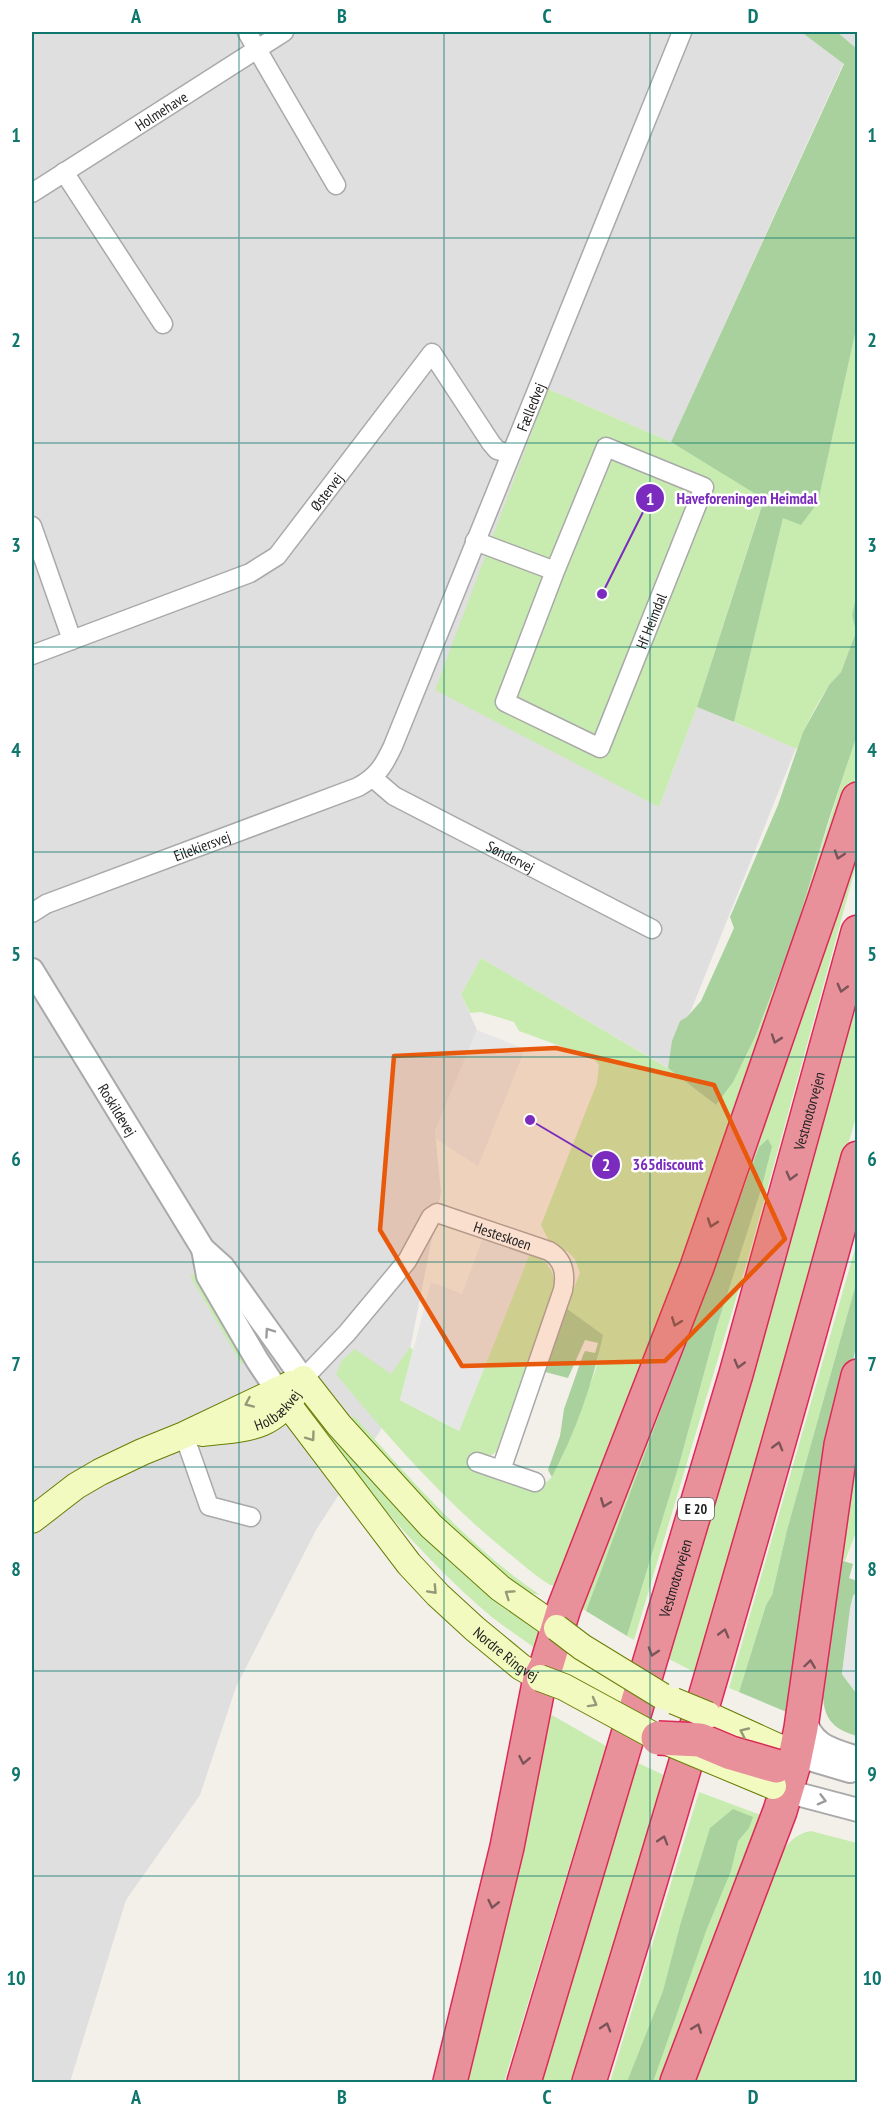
<svg xmlns="http://www.w3.org/2000/svg" width="889" height="2114" font-family="'PT Sans Narrow',sans-serif">
<style>
.residential{fill:#e0dfdf}
.grass{fill:#c8ebb0}
.forest{fill:#a9d19e}
.parking{fill:#e6e6e6}
.lines{fill:none;stroke-linecap:round;stroke-linejoin:round}
.minor-casing{stroke:#a9a9a9;stroke-width:21}
.tertiary-casing{stroke:#a9a9a9;stroke-width:26}
.secondary-casing{stroke:#677e04;stroke-width:28}
.motorway-casing{stroke:#dd2958;stroke-width:36}
.minor{stroke:#fff;stroke-width:18}
.tertiary{stroke:#fff;stroke-width:22}
.secondary{stroke:#f3fabf;stroke-width:26}
.motorway{stroke:#e8919b;stroke-width:33}
.secondary-bridge-casing{stroke:#677e04;stroke-width:28;stroke-linecap:butt}
.motorway-bridge-casing{stroke:#dd2958;stroke-width:36;stroke-linecap:butt}
.secondary-bridge{stroke:#f3fabf;stroke-width:26}
.motorway-bridge{stroke:#e8919b;stroke-width:33}
.oneway{stroke:#7b5458}
.oneway2{stroke:#9c9c9c}
.oneway3{stroke:#959978}
.marked{fill:#e8590c;fill-opacity:0.2;stroke:#e8590c;stroke-width:4.5;stroke-linejoin:round}
.grid{fill:none;stroke:#0f766e;stroke-width:1.5;stroke-opacity:0.55}
.labels{text-anchor:middle;dominant-baseline:central;stroke-width:5;stroke-linejoin:round;paint-order:stroke}
.shield{fill:#fff;stroke:#646464;stroke-width:1.5}
.shield-label{font-size:14px;font-weight:bold;fill:#222}
.street-label{font-size:15px;fill:#222;stroke:#fff}
.leader{fill:none;stroke:#7b2cbf;stroke-width:2}
.callout-dot{fill:#7b2cbf;stroke:#fff;stroke-width:2}
.mark-label{font-size:18px;text-anchor:middle;font-weight:bold;fill:#fff}
.callout-label{font-size:16px;text-anchor:middle;font-weight:bold;fill:#7b2cbf;stroke:#fff;stroke-width:5;stroke-linejoin:round;paint-order:stroke}
.neatline{fill:none;stroke:#0f766e;stroke-width:2}
.grid-label{font-size:20px;text-anchor:middle;font-weight:bold;fill:#0f766e}
</style>
<rect width="100%" height="100%" fill="#f2f0e9"/>
<path class="residential" d="M32 32H857V51H849L671 442 548 389 659 807 697 707 796 748 668 1068 481 958 461 994 477 1030 435 1131 441 1192 400 1400 316 1530 236 1687 200 1795 126 1900 70 2082H32Z"/>
<path class="grass" d="M857 325 858 593 852 615 856 632 841 672 829 685 818 703 803 732 797 749 734 722 783 518 818 502Z
M548 389 671 442 764 498 697 707 659 807 435 690Z
M857 735V772L787 985 558 1586 550 1585C534 1575 521 1563 506 1551 443 1500 388 1437 336 1374L342 1360 355 1349 391 1374 410 1347 413 1350 400 1400 459 1431 530 1253C547 1261 556 1270 554 1290L496 1452 490 1456 478 1458 537 1491 552 1477 562 1457 596 1369 602 1335 566 1308 580 1273 575 1259 568 1252 549 1241 541 1225 597 1083 599 1065 593 1058 519 1031 514 1022 481 1012 470 1013 461 994 481 958 676 1073 716 1105C743 1069 757 1032 773 991 805 907 828 820 857 735Z
M857 835V862L824 983 749 1255 634 1640 627 1636 679 1465 717 1326 761 1190 772 1147 759 1148 586 1611 581 1608Z
M857 978V1113L700 1675 667 1658Z
M857 1242V1280L787 1530 772 1595 766 1605 739 1692 729 1688Z
M194 1274 241 1354 244 1363 242 1365 190 1276Z
M354 1416C411 1480 469 1547 540 1595L525 1592 453 1530 412 1490 351 1419Z
M329 1434 332 1435C382 1492 432 1551 492 1598 508 1611 527 1623 544 1635L537 1650C523 1639 507 1629 493 1618 429 1564 376 1502 326 1436Z
M857 1458V1529L845 1561 840 1560Z
M543 1710 606 1746 504 2082H463Z
M634 1761 668 1777 575 2082H538Z
M699 1792 769 1818 667 2082H610Z
M811 1831 857 1843V2082H693L780 1855C789 1842 795 1834 811 1831Z"/>
<path class="forest" d="M807 32H837L857 49V325L818 502 801 525 783 518 734 722 697 707 764 499 671 442 844 64 804 34Z
M857 593V735L829 819 794 936 755 1037 733 1082 716 1105 668 1068 672 1041 680 1021 687 1017 701 1001 734 928 730 917 778 805 803 732 829 685 841 672 856 632 852 615Z
M768 1139 772 1147 761 1190 717 1326 679 1465 627 1636 586 1611 759 1147Z
M857 1280V1340L789 1713 739 1692 766 1605 772 1595 787 1530Z
M566 1308 603 1335C593 1383 575 1433 552 1477L548 1470 560 1436 564 1409 583 1355 585 1351 595 1353 598 1343 585 1340 568 1378 545 1372Z
M840 1560 853 1564 849 1578 857 1581V1592L853 1596 842 1674 857 1694V1736C825 1727 823 1712 822 1681Z
M733 1809 753 1817 749 1828 738 1841 731 1871 706 1931 653 2082H627L663 1991 681 1922 710 1828Z"/>
<path class="parking" d="M477 1030 525 1049 478 1166 436 1139 435 1131Z
M483 1238 530 1253 459 1431 400 1400 431 1282 462 1294Z
M857 1592V1694L842 1674 850 1608 853 1596Z"/>
<g class="lines">
<defs>
<g id="minor">
<path d="M247 32 336 185"/>
<path d="M64 172 163 324"/>
<path id="s1" d="M32 193 284 32"/>
<path d="M32 526 72 640"/>
<path id="s2" d="M475 541 555 571 505 702 600 748 704 487 606 447 555 571"/>
<path id="s3" d="M32 655 250 573 277 556 432 353 491 443 497 450 510 454"/>
<path id="s4" d="M373 778 394 796 652 929"/>
<path id="s5" d="M32 913 46 904 358 787C378 776 384 765 393 746L682 32"/>
<path id="s6" d="M303 1379 347 1333 407 1261 431 1217 437 1213 549 1251C564 1260 566 1274 563 1290L501 1470"/>
<path d="M184 1435 209 1506 251 1517"/>
<path d="M477 1462 535 1482"/>
</g>
<g id="tertiary">
<path id="s7" d="M32 970 203 1249 223 1267 303 1379"/>
<path d="M203 1249 208 1276 257 1360 277 1390"/>
<path d="M803 1715C812 1746 829 1749 858 1758"/>
<path d="M796 1755 850 1771"/>
<path d="M786 1791 858 1810"/>
</g>
<g id="secondary">
<path d="M303 1379 339 1425 431 1526 500 1588 557 1628"/>
<path id="s8" d="M277 1390 409 1564 438 1595 475 1629 521 1667 540 1678"/>
<path id="s9" d="M202 1433C244 1428 272 1431 297 1390"/>
<path d="M32 1520 76 1486 100 1472 142 1452 184 1435 291 1384"/>
<path d="M546 1667 556 1660C586 1665 608 1688 637 1693"/>
<path d="M708 1715 796 1755"/>
</g>
<g id="motorway">
<path d="M450 2082 507 1847 540 1678 546 1667 564 1608 697 1267 823 904 858 799"/>
<path id="s10" d="M524 2082 736 1374 858 932"/>
<path d="M589 2082C684 1776 773 1468 858 1158"/>
<path d="M677 2082 780 1811 793 1767 801 1728 841 1445 858 1376"/>
</g>
</defs>
<use href="#minor" class="minor-casing"/>
<use href="#tertiary" class="tertiary-casing"/>
<use href="#secondary" class="secondary-casing"/>
<use href="#motorway" class="motorway-casing"/>
<use href="#minor" class="minor"/>
<use href="#tertiary" class="tertiary"/>
<use href="#secondary" class="secondary"/>
<use href="#motorway" class="motorway"/>
<defs>
<path id="secondary-bridge" d="M557 1628 582 1647 662 1696
M540 1678 564 1687 658 1738 773 1786
M674 1701 708 1715"/>
<path id="motorway-bridge" d="M658 1738 700 1740 731 1753 776 1766"/>
</defs>
<use href="#secondary-bridge" class="secondary-bridge-casing"/>
<use href="#motorway-bridge" class="motorway-bridge-casing"/>
<use href="#secondary-bridge" class="secondary-bridge"/>
<use href="#motorway-bridge" class="motorway-bridge"/>
</g>
<defs><path id="oneway-chevron" d="M-2-3.5L2.5 0L-2 3.5" fill="none" stroke-width="1.6" stroke-linecap="round" stroke-linejoin="round" transform="scale(1.5)"/></defs>
<g class="oneway">
<use href="#oneway-chevron" transform="translate(839 855) rotate(108)"/>
<use href="#oneway-chevron" transform="translate(842 988) rotate(105)"/>
<use href="#oneway-chevron" transform="translate(776 1039) rotate(109)"/>
<use href="#oneway-chevron" transform="translate(791 1176) rotate(105)"/>
<use href="#oneway-chevron" transform="translate(712 1223) rotate(109)"/>
<use href="#oneway-chevron" transform="translate(676 1322) rotate(111)"/>
<use href="#oneway-chevron" transform="translate(739 1364) rotate(105)"/>
<use href="#oneway-chevron" transform="translate(778 1446) rotate(-74)"/>
<use href="#oneway-chevron" transform="translate(605 1503) rotate(111)"/>
<use href="#oneway-chevron" transform="translate(724 1633) rotate(-74)"/>
<use href="#oneway-chevron" transform="translate(653 1652) rotate(107)"/>
<use href="#oneway-chevron" transform="translate(810 1664) rotate(-82)"/>
<use href="#oneway-chevron" transform="translate(524 1760) rotate(101)"/>
<use href="#oneway-chevron" transform="translate(663 1840) rotate(-73)"/>
<use href="#oneway-chevron" transform="translate(493 1904) rotate(103)"/>
<use href="#oneway-chevron" transform="translate(606 2027) rotate(-73)"/>
<use href="#oneway-chevron" transform="translate(697 2028) rotate(-69)"/>
</g>
<g class="oneway2">
<use href="#oneway-chevron" transform="translate(269 1332) rotate(-125)"/>
<use href="#oneway-chevron" transform="translate(822 1800) rotate(15)"/>
</g>
<g class="oneway3">
<use href="#oneway-chevron" transform="translate(249 1403) rotate(156)"/>
<use href="#oneway-chevron" transform="translate(311 1437) rotate(54)"/>
<use href="#oneway-chevron" transform="translate(433 1590) rotate(47)"/>
<use href="#oneway-chevron" transform="translate(509 1594) rotate(-145)"/>
<use href="#oneway-chevron" transform="translate(593 1703) rotate(29)"/>
<use href="#oneway-chevron" transform="translate(744 1732) rotate(-155)"/>
</g>
<path class="marked" d="M556 1048 714 1085 785 1239 665 1361 462 1366 380 1230 394 1056Z"/>
<path class="grid" d="M239 32V2082M444 32V2082M650 32V2082M32 238H858M32 443H858M32 647H858M32 852H858M32 1057H858M32 1262H858M32 1467H858M32 1671H858M32 1876H858"/>
<g class="labels">
<rect class="shield" x="678" y="1498" width="36" height="22" rx="4.5"/>
<g class="shield-label">
<text x="696" y="1509">E 20</text>
</g>
<g class="street-label">
<text stroke="none"><textPath href="#s1" startOffset="153">Holmehave</textPath></text>
<text stroke="none"><textPath href="#s5" startOffset="771">Fælledvej</textPath></text>
<text stroke="none"><textPath href="#s3" startOffset="346">Østervej</textPath></text>
<text stroke="none"><textPath href="#s2" startOffset="468">Hf Heimdal</textPath></text>
<text stroke="none"><textPath href="#s5" startOffset="183">Eilekiersvej</textPath></text>
<text stroke="none"><textPath href="#s4" startOffset="159">Søndervej</textPath></text>
<text stroke="none"><textPath href="#s7" startOffset="164">Roskildevej</textPath></text>
<text stroke="none"><textPath href="#s10" startOffset="1012">Vestmotorvejen</textPath></text>
<text stroke="none"><textPath href="#s6" startOffset="284">Hesteskoen</textPath></text>
<text stroke="none"><textPath href="#s9" startOffset="81">Holbækvej</textPath></text>
<text stroke="none"><textPath href="#s10" startOffset="526">Vestmotorvejen</textPath></text>
<text stroke="none"><textPath href="#s8" startOffset="351">Nordre Ringvej</textPath></text>
</g>
</g>
<path class="leader" d="M602 594L650 498M530 1120L606 1165"/>
<g class="callout-dot">
<circle cx="602" cy="594" r="6"/>
<circle cx="530" cy="1120" r="6"/>
<circle cx="650" cy="498" r="15"/>
<circle cx="606" cy="1165" r="15"/>
</g>
<g class="mark-label">
<text x="650" y="505">1</text>
<text x="606" y="1171">2</text>
</g>
<g class="callout-label">
<text x="747" y="504">Haveforeningen Heimdal</text>
<text x="668" y="1170">365discount</text>
</g>
<rect width="889" height="2114" fill="none" stroke="#ffffff" stroke-width="66"/>
<rect x="33" y="33" width="823" height="2048" class="neatline"/>
<g class="grid-label">
<text x="136" y="23">A</text>
<text x="342" y="23">B</text>
<text x="547" y="23">C</text>
<text x="753" y="23">D</text>
<text x="16" y="142">1</text>
<text x="872" y="142">1</text>
<text x="16" y="347">2</text>
<text x="872" y="347">2</text>
<text x="16" y="552">3</text>
<text x="872" y="552">3</text>
<text x="16" y="757">4</text>
<text x="872" y="757">4</text>
<text x="16" y="961">5</text>
<text x="872" y="961">5</text>
<text x="16" y="1166">6</text>
<text x="872" y="1166">6</text>
<text x="16" y="1371">7</text>
<text x="872" y="1371">7</text>
<text x="16" y="1576">8</text>
<text x="872" y="1576">8</text>
<text x="16" y="1781">9</text>
<text x="872" y="1781">9</text>
<text x="16" y="1985">10</text>
<text x="872" y="1985">10</text>
<text x="136" y="2104">A</text>
<text x="342" y="2104">B</text>
<text x="547" y="2104">C</text>
<text x="753" y="2104">D</text>
</g>
</svg>
